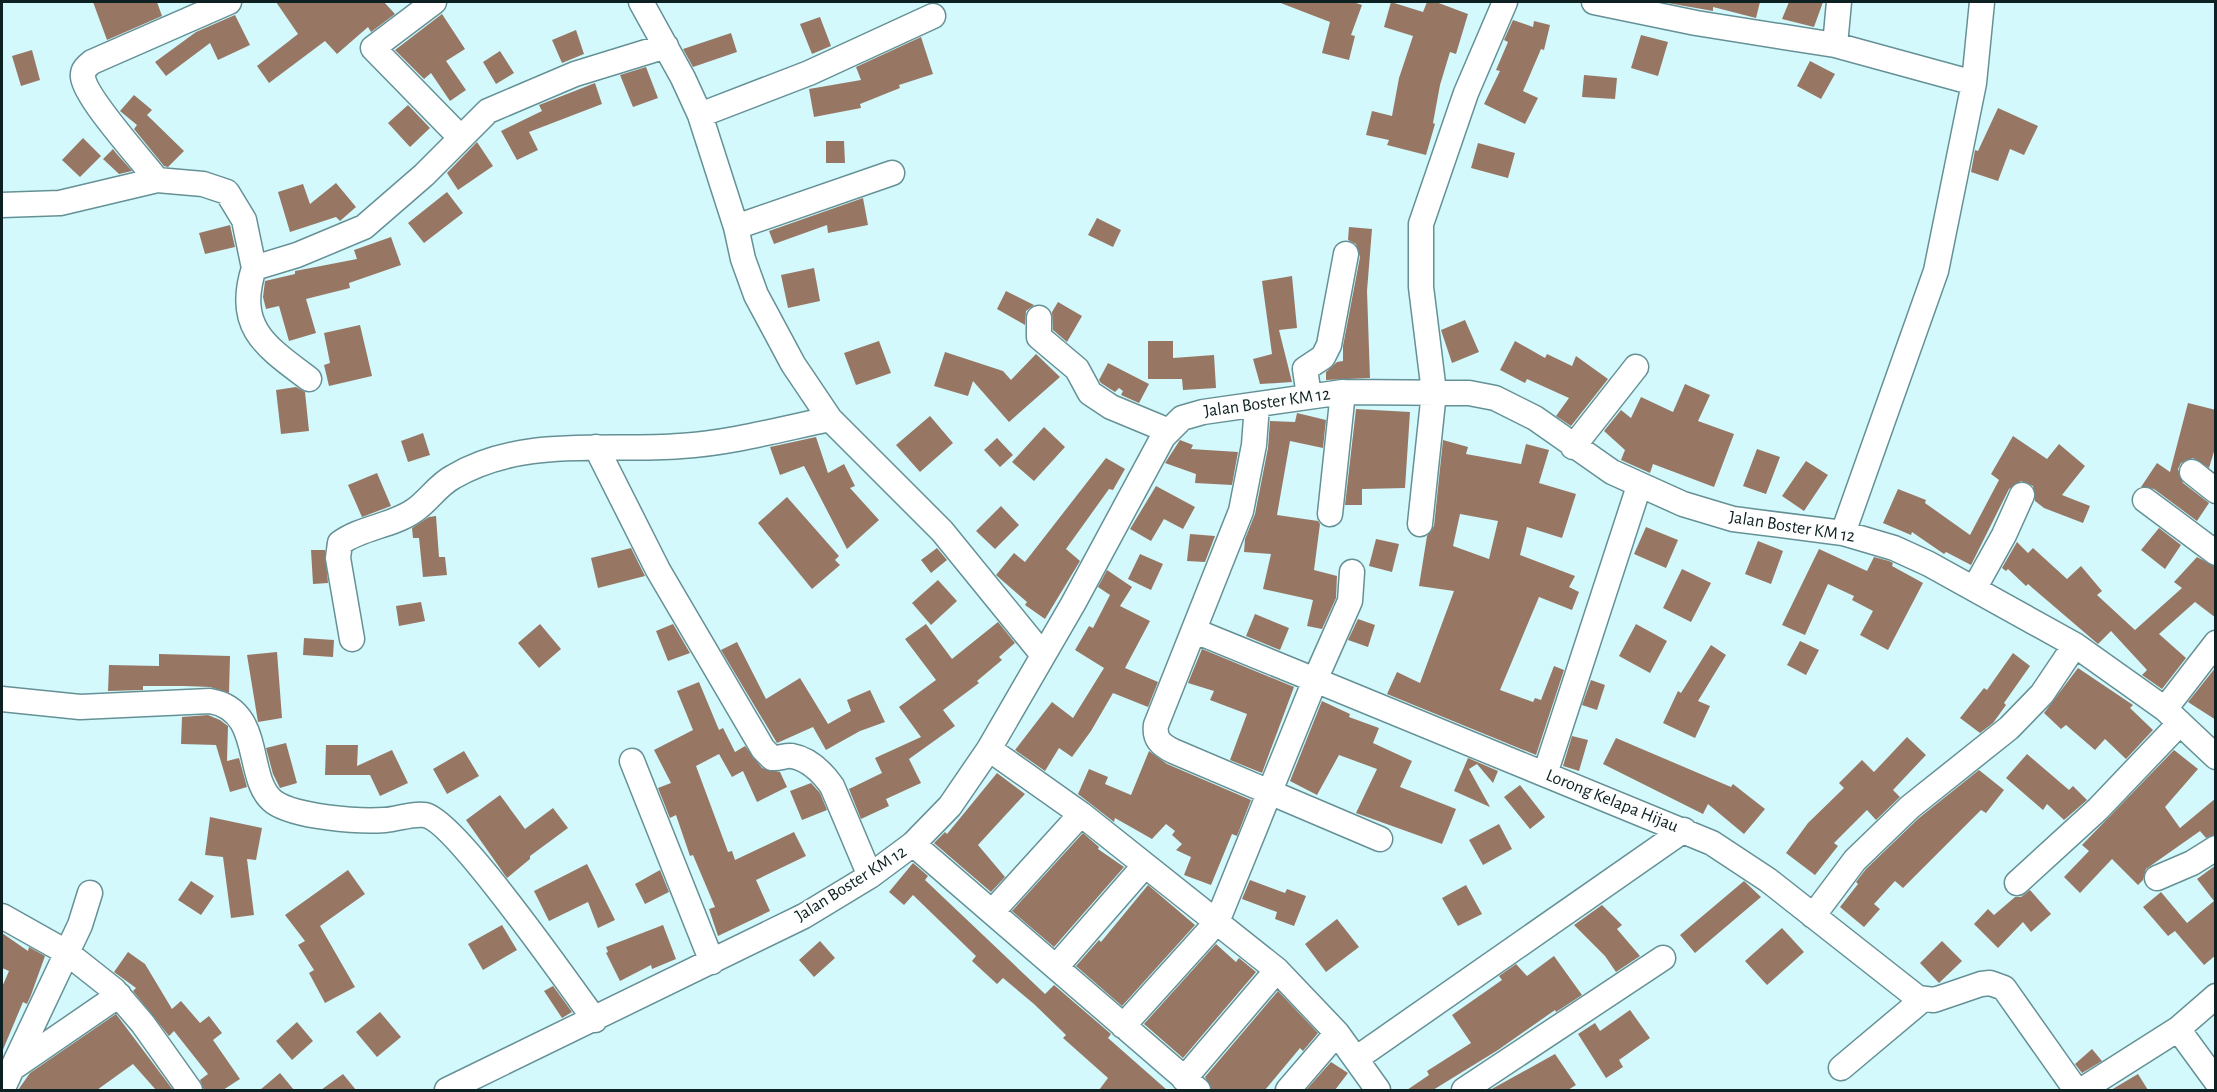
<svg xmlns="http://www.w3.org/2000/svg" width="2217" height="1092" font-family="'Alegreya Sans',sans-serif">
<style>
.building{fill:#977764;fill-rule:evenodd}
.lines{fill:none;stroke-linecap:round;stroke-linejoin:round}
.minor-casing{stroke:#659196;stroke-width:27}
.minor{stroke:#fff;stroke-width:24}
.labels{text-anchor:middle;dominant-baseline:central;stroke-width:5;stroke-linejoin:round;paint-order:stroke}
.street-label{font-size:18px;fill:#0d2022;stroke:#fefefe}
</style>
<rect width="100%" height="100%" fill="#d3f9fd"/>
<path class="building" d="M93 2H157L162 16 107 40Z
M276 2H384L395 14 371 32 368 27 337 54 325 41 269 83 257 66 298 34Z
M1278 2H1353L1362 5 1351 35 1355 36 1349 60 1322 53 1330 22Z
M1391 2 1423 12 1427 2H1436L1468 14 1456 54 1450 52 1440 85 1433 123 1435 124 1426 155 1387 145 1389 140 1366 135 1372 111 1392 116 1399 78 1413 36 1384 27Z
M1662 2H1760L1756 18 1713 7V11Z
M1789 2H1823L1814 27 1782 19Z
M442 14 465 49 446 61 466 90 450 101 431 73 424 79 395 50Z
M235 15 250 45 218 60 210 43 166 76 155 62 196 32Z
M820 17 831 46 812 54 800 24Z
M1513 20 1533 27 1534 21 1550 25 1544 50 1541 49 1523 91 1538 98 1525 124 1484 104 1500 71 1496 70 1508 42 1504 40Z
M576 30 584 54 562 63 552 40Z
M731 33 737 52 693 67 683 49Z
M1641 35 1668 42 1658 76 1631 68Z
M921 37 933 74 899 85 900 88 860 104 861 108 814 117 809 89 861 80 856 67Z
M32 50 40 80 21 86 12 56Z
M500 51 514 73 496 84 483 62Z
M1810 61 1835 74 1821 99 1797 86Z
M646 67 658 98 633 107 620 75Z
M1584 75 1617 78 1615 99 1582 97Z
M595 83 602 104 529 132 538 150 517 160 501 131 542 111 539 105Z
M134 95 152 110 147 115 184 151 168 167 164 166 134 129 137 125 120 111Z
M408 105 430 128 410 147 388 123Z
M1998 108 2038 126 2024 155 2010 149 1998 181 1971 172 1975 150 1978 151Z
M83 138 101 156 80 177 62 160Z
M826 141H844L845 163H826Z
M477 142 493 166 458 190 447 173Z
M1478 143 1515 153 1508 178 1471 168Z
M113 149 116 153 132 171 119 174 103 159Z
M336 183 356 207 340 221 336 217 290 232 278 192 303 184 310 204Z
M447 192 463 213 424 243 408 223Z
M863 198 868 225 828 233 827 225 774 244 769 231Z
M1097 218 1121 230 1113 247 1088 235Z
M230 225 235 247 205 254 199 233Z
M1349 227 1372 229 1367 291 1370 378 1326 380V372L1337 362 1343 361V346L1360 257 1356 244 1348 240Z
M391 237 401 265 349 283 350 288 306 299 316 333 289 341 279 306 266 309 263 297 265 281 295 274V271L357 259 354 250Z
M814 268 820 301 788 308 781 275Z
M1292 276 1297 328 1279 330 1292 382 1260 384 1253 359 1272 354 1262 281Z
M1006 291 1034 305 1026 311 1025 325 997 309Z
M1058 302 1082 316 1067 342 1053 330 1052 312Z
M1465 320 1479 352 1452 363 1441 330Z
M360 325 372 376 329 386 324 365 330 363 324 333Z
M879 341 891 373 856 385 844 353Z
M1148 341H1173V358L1214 355 1216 388 1183 390 1182 379H1148Z
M1515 341 1545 358 1547 354 1572 366 1576 356 1608 379 1571 426 1556 416 1569 398 1527 379 1525 383 1500 370Z
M945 352 1003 371 1011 380 1036 354 1060 377 1009 422 973 381 968 396 934 386Z
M1108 363 1149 384 1139 403 1121 395 1123 391 1119 388 1115 392 1101 383 1099 380Z
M1685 384 1710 395 1698 421 1734 434 1714 487 1653 464 1650 473 1621 460 1625 450 1604 431 1621 410 1631 418 1641 397 1673 412Z
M296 387 305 392 309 431 281 434 276 390Z
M2188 403 2216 410V445L2209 468 2193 458 2181 463 2178 469 2183 483 2209 503 2197 521 2154 489 2141 487 2157 463 2170 472Z
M1356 409 1410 412 1405 488 1362 489V505H1345Z
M1297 413 1326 420 1323 448 1290 441 1277 515 1318 521 1320 524 1314 570 1337 576 1336 598 1322 629 1307 626 1313 600 1263 589 1271 554 1244 552 1245 539 1255 514 1268 448 1270 421 1295 422Z
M930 416 953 443 920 472 896 445Z
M1044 427 1065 447 1034 481 1012 462Z
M423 433 430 455 408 462 401 441Z
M2013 436 2047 459 2059 444 2085 466 2062 495 2090 506 2083 523 2044 508 2035 501 2033 486 2021 481 2009 489 1971 565 1946 552 1944 554 1912 532 1911 535 1883 523 1898 489 1926 500 1925 503 1970 535 1999 480 1991 474Z
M816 437 828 473 844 464 855 486 850 488 879 520 847 549 804 466 780 475 770 447Z
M997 438 1013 455 1000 467 984 450Z
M1180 440 1193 445 1191 449 1238 452 1232 485 1195 483 1196 474 1165 463Z
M1443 440 1468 447 1466 454 1521 464 1526 444 1549 450 1539 483 1576 494 1562 538 1527 527 1520 555 1575 576 1569 587 1579 592 1572 610 1539 597 1500 690 1533 702 1535 698 1541 700 1554 666 1564 670 1536 755 1387 694 1397 672 1420 683 1454 591 1419 586 1427 536 1434 526ZM1460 514 1498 521 1489 559 1453 546Z
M1757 449 1780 457 1766 494 1743 486Z
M1106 458 1125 469 1113 490 1109 489 1066 549 1080 561 1045 619 1025 605 1027 602 996 575 1014 553 1025 562Z
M1806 461 1828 475 1804 511 1782 496Z
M377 473 391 506 362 517 348 485Z
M1156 486 1195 507 1183 529 1164 519 1151 541 1130 529Z
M787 497 839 556 835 560 840 565 812 589 758 523Z
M1001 506 1019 525 995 549 976 531Z
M436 516 439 557H445L447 575 423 577 419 538H413L412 528 429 517Z
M1646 527 1678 540 1666 568 1634 554Z
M2159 528 2181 545 2165 569 2141 550Z
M1190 534 1215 536 1205 562 1187 561Z
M1376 539 1399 544 1392 572 1369 566Z
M1758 541 1783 551 1771 584 1745 574Z
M2017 542 2028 553 2033 548 2067 579 2081 566 2102 591 2097 595 2135 630 2182 588 2174 582 2197 557 2216 567V618L2195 602 2159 634 2186 658 2162 689 2142 675 2147 670 2111 631 2098 644 2028 584 2026 586 2008 569 2006 571 2002 568Z
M631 548 645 576 598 588 591 558Z
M937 548 947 560 931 573 921 560Z
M1819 549 1867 571 1874 557 1889 561 1893 563 1892 566 1923 583 1888 650 1860 635 1873 611 1852 600 1854 596 1828 584 1805 635 1782 625Z
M311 550H325L328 583 313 584Z
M1140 554 1163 564 1151 590 1128 579Z
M1682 569 1711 583 1691 622 1663 608Z
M1107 570 1132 587 1120 606 1150 621 1125 668 1158 682 1148 707 1113 693 1091 731 1072 757 1059 748 1045 771 1015 750 1052 702 1073 718 1104 668 1075 650 1089 626 1093 628 1110 595 1098 587Z
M938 580 957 601 931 625 912 603Z
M421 602 425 621 399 626 396 606Z
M1255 614 1289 628 1280 650 1246 636Z
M1358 619 1375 625 1368 647 1348 640Z
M998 622 1015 643 999 657 1002 660 977 681 979 683 943 710 955 726 909 759 921 783 886 799 889 806 861 819 849 789 882 773 875 758 921 737 899 707 936 680 905 639 926 624 952 659Z
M540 624 561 649 539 668 518 643Z
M673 624 690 653 668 661 656 631Z
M1636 624 1667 641 1650 673 1619 656Z
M304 638 334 640 333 657 303 655Z
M1800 641 1819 650 1806 675 1787 665Z
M737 642 766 699 800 678 828 724 851 711 847 700 870 690 885 722 860 731 826 750 813 727 777 743 721 650Z
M1711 645 1726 655 1698 701 1710 706 1695 738 1663 723 1678 691 1681 693Z
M1202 649 1294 687 1262 773 1230 760 1247 714 1210 700 1214 691 1188 683Z
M277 652 282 718 258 722 247 655Z
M2013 653 2030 666 2004 703 2006 705 1993 723 1980 733 1960 718 1984 688 1987 690Z
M159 654 230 656 229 693 210 687 184 686H143V690L108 691 109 665 159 666Z
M2216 667V720L2188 702Z
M2078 668 2133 705 2130 708 2153 730 2126 759 2105 739 2095 750 2066 725 2061 729 2044 713Z
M1591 680 1605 685 1597 710 1582 705Z
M699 682 719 730 723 728 735 752 745 746 762 768 780 772 787 787 757 802 743 771 732 777 719 754 696 766 728 852 732 851 735 860 794 832 806 856 756 880 770 911 718 936 709 909 715 907 693 855 690 856 676 815 670 818 658 788 671 783 654 750 693 730 677 691Z
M1322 701 1350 714 1349 717 1379 728 1373 743 1412 761 1400 787 1456 809 1442 844 1356 813 1377 769 1339 755 1317 795 1290 781Z
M208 715 220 720 228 726 227 761 239 758 247 787 230 792 216 745 181 744 182 717Z
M1572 736 1588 740 1579 771 1563 766Z
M1907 737 1926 755 1893 790 1900 797 1876 820 1867 810 1834 843 1838 846 1815 875 1786 853 1808 823 1844 788 1839 783 1862 760 1874 772Z
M1616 738 1731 787 1733 784 1765 809 1744 834 1708 804 1703 814 1603 764Z
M286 743 297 783 280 788 273 774 266 748Z
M326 745H358L357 766 392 750 408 783 380 796 370 775H325Z
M2174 750 2198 769 2165 807 2180 828 2216 798V834L2206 838 2200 831 2146 869 2143 880 2138 885 2112 859 2080 893 2064 877 2089 851 2082 845Z
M464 751 479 776 447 794 433 769Z
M1149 751 1167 764 1251 800 1237 836 1232 834 1211 885 1184 875 1191 857 1176 850 1182 844 1172 835 1175 831 1166 824 1152 839 1115 818 1114 822 1078 794 1089 769 1108 777 1105 784 1131 795Z
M2027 754 2069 790 2073 786 2087 800 2064 820 2047 804 2043 810 2006 778Z
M1468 758 1498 771 1493 783 1477 764 1469 769 1490 807 1454 791Z
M1979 770 2004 790 1986 813 1981 810 1903 888 1895 881 1874 904 1880 909 1864 927 1840 907 1858 884 1856 882 1866 869 1919 818Z
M997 773 1025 794 978 845 1005 877 991 892 934 843 945 832 947 834Z
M811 783 820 793 827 810 802 820 790 791Z
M1520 785 1545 817 1530 829 1504 797Z
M500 795 525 829 553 808 568 828 530 856V859L507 878 466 820Z
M210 817 262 828 256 860 247 859 254 915 231 918 223 857 205 855Z
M1499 824 1512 849 1483 865 1469 840Z
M1083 833 1099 847 1098 849 1124 867 1054 947 1012 911Z
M913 863 928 876 925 880 1045 994 1054 985 1111 1034 1108 1038 1167 1090H1099L1108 1078 1063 1038 1066 1035 1034 1004 1003 978 997 984 972 961 976 956 913 895 904 905 889 892Z
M587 864 615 920 598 928 588 902 549 921 534 891Z
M2216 865V955L2204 965 2175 931 2168 936 2143 907 2161 892 2187 923 2214 901 2197 879Z
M348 870 365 894 320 926 355 987 325 1003 309 973 314 970 298 945 305 941 285 915Z
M660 870 669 892 645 904 635 884Z
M1250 880 1285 893 1287 889 1306 896 1294 926 1275 919 1277 912 1242 899Z
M191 881 214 896 201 915 178 900Z
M1744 881 1761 897 1695 953 1680 935Z
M1148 885 1195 925 1122 1006 1076 966 1099 940 1101 942Z
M1466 885 1482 914 1458 926 1442 898Z
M2030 890 2051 914 2031 932 2023 922 1998 948 1974 924 1988 909 1994 915 2015 897H2021Z
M1602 905 1622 925 1617 929 1640 956 1616 972 1605 956 1574 925Z
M1337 919 1359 947 1326 972 1305 944Z
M502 925 517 950 483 970 468 944Z
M663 925 676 959 652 969 651 965 620 981 606 953 608 952 606 947Z
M1782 928 1804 952 1767 985 1745 961Z
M2 933 28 951 29 947 45 956 31 995 27 1004 23 1002 2 1052V987L9 971 2 968Z
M820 941 835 958 814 977 799 960Z
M1942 941 1962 961 1939 983 1920 963Z
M1216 944 1236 962 1239 958 1256 972 1183 1058 1144 1024Z
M128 952 145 964 172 1009 181 1001 200 1023 209 1016 222 1033 213 1040 240 1079 223 1090H204L200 1080 208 1074 174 1031 169 1036 133 991 136 988 114 972Z
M1554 956 1582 995 1556 1012 1555 1010 1498 1050 1433 1090H1407L1429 1075 1427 1071 1471 1043 1452 1015 1502 980 1499 976 1516 964 1527 976Z
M553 986 572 1012 562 1018 544 991Z
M1278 991 1318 1033 1303 1051 1300 1048 1265 1090H1212L1205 1077Z
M1630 1010 1650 1038 1619 1060 1623 1067 1606 1078 1578 1034 1595 1023 1600 1031Z
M380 1012 401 1037 377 1057 356 1032Z
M116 1014 173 1090H156L133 1064 97 1090H18L30 1073Z
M297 1022 313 1041 292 1060 276 1041Z
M2092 1049 2102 1061 2082 1073 2075 1064Z
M1555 1054 1576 1085 1568 1090H1490Z
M1331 1062 1348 1073 1335 1090H1306Z
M280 1073 294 1090H260Z
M343 1074 356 1090H321Z
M2138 1074 2148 1090H2111Z"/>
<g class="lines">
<defs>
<path id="minor" d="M434 2 373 48 461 138
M641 2 683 78 700 115 736 227 743 259 756 295 793 364 830 419 942 531 1043 655
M1594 2 1696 23 1835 45 1974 83
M1835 45 1839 2
M700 115 809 73 933 16
M157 180C142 160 85 98 83 77 82 70 87 66 92 62L229 2
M2 205 60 203 157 180 203 184 227 192 244 220 254 268 297 255 364 227 424 175 488 111 575 74 666 46
M736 227 892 173
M254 268C235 327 265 346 309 379
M1039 318V337L1077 369 1090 393 1111 407 1169 431
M1309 396 1305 369 1323 357 1329 345 1346 254
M1257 405 1254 445 1241 511 1156 725C1154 739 1161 745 1173 751L1380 839
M596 447 658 570 763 749 772 758C779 759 785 755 792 756 809 759 822 772 832 786L870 876
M1573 447 1636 367
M2192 472 2216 491
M2145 500 2216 553
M1330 514 1343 392
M1420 524 1434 392 1421 287V224L1466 93 1505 2
M1843 533 1936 271 1974 83 1982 2
M1974 589 2004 535 2022 495
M1195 631 1315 680 1350 601 1352 572
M352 639 338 558 340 543C362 527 393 526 415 510 429 500 438 485 453 477 522 436 605 452 681 446 731 443 781 429 830 419
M2 699 80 707 210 701C265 710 244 780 274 802 295 817 359 822 385 820 398 819 413 813 425 815 455 821 571 987 595 1020
M2165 709 2216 643
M989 749 1081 814 1277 970 1337 1033 1378 1090
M632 761 712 962
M1545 774 1639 486
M913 844 1198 1090
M2157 878 2192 863 2216 848
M2017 883 2098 809 2180 723
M992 912 1081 814
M2 916 66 952 114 990 143 1024 190 1090
M1813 916 1855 860 1910 807 2009 728 2042 694 2075 645
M1056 967 1145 865
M1123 1026 1217 922 1315 680 1712 843 1768 880 1918 998 1934 1000 1981 984 1990 983 2004 988 2076 1090
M2178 1029 2216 1081
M1357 1058 1684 830
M14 1067 119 995
M1841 1068 1922 1000
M1184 1079 1277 970
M2 1090 80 925 90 893
M447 1090 804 916 870 876 913 844 950 806 989 749 1073 604 1163 437 1182 418 1203 412 1343 392 1469 393 1495 398 1535 418 1612 472 1683 504 1733 519 1843 533 1894 548 1929 564 2075 645 2165 709 2216 757
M1288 1090 1337 1033
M1464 1090 1663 958
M2082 1090 2178 1029 2216 996"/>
</defs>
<use href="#minor" class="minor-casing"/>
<use href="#minor" class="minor"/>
</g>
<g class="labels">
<g class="street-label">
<text transform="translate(1267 403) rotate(-8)">Jalan Boster KM 12</text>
<text transform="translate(1792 527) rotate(9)">Jalan Boster KM 12</text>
<text transform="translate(1612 801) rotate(22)">Lorong Kelapa Hijau</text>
<text transform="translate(851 884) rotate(-32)">Jalan Boster KM 12</text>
</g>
</g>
<rect width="2217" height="1092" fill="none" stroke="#0d2022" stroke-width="6"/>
</svg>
